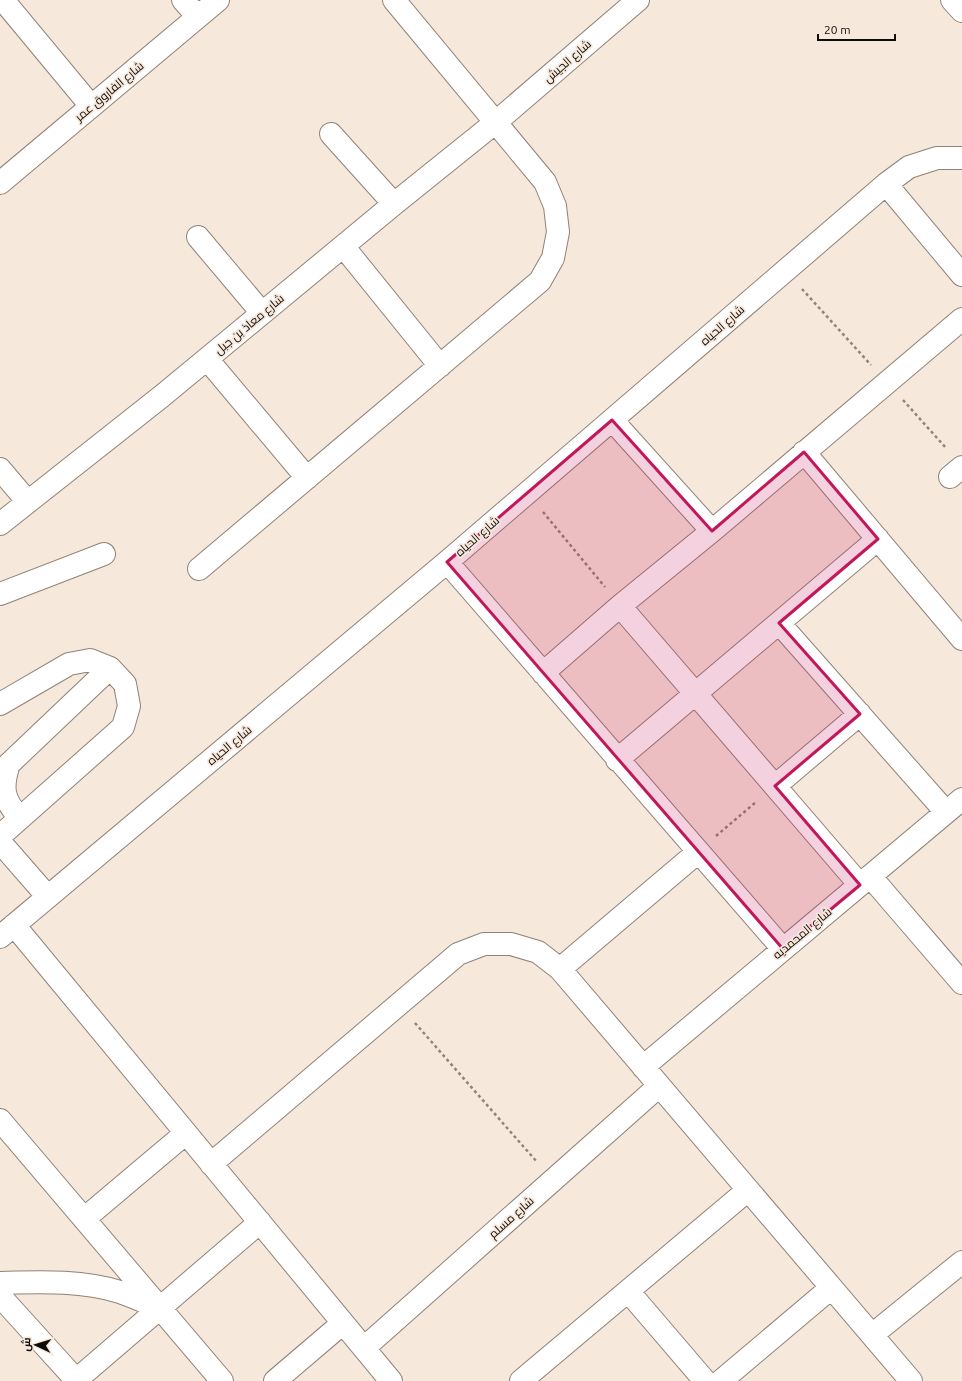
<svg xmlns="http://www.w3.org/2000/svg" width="962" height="1381" font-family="Ubuntu,Cairo,sans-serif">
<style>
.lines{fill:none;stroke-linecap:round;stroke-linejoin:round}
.minor-casing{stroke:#8f8277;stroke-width:24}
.path{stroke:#8e847c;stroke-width:2.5;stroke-dasharray:3 3;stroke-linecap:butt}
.minor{stroke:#fff;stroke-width:22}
.marked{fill:#c2185b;fill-opacity:0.2;stroke:#c2185b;stroke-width:3;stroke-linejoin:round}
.labels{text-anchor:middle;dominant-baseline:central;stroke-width:3.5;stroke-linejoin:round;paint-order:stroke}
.street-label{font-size:12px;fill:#0f0b07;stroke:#f7e8dc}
</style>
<rect width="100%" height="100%" fill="#f7e8dc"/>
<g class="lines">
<defs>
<path id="minor" d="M3 0 91 106
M183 0 198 17
M952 0 962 11
M331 134 394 204
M0 183 218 0
M886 184 962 275
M198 237 262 313
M343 246 440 366
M207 359 307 478
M612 420 712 531
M804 452 962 639
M0 469 28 502
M950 477 962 467
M0 524 162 396 394 204 496 122 638 0
M447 562 783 949
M199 569 540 281 553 258 558 232 555 206 545 182 394 0
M0 594 104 554
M620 606 860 885
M779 623 946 812
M543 673 620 606 712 531 962 319
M0 704 69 664 90 660 110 668 125 684 129 706 123 727 0 836
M617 760 878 539
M775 786 860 714
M20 818C3 800 1 788 9 764L110 668
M0 842 48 897
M870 876 962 983
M14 925 391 1381
M0 937 447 562 886 184 909 167 937 158H962
M560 969 698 852
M643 1067 962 799
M0 1120 222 1381
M211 1164 458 954 484 944H511L538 952 560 969 911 1381
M84 1219 186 1133
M0 1283C40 1282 81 1280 120 1292 132 1296 145 1302 157 1307
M628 1291 705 1381
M0 1296 77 1381
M872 1335 962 1262
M364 1348 659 1086
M75 1381 260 1222
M275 1381 343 1323
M521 1381 748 1190
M721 1381 831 1288"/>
</defs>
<use href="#minor" class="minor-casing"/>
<path class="path" d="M802 289 871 365
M903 400 946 448
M543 512 605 587
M716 836 756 802
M415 1023 537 1162"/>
<use href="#minor" class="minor"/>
</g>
<path class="marked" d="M612 420 712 531 804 452 878 539 779 623 860 714 775 786 860 885 783 949 447 562Z"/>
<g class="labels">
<g class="street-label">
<text transform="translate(567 61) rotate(-41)">شارع الجيش</text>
<text transform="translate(109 91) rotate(-40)">شارع الفاروق عمر</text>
<text transform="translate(249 324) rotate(-40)">شارع معاذ بن جبل</text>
<text transform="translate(722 325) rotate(-41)">شارع الحياه</text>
<text transform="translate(477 536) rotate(-41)">شارع الحياه</text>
<text transform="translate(229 745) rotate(-40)">شارع الحياه</text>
<text transform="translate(802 933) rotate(-40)">شارع المحمديه</text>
<text transform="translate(511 1217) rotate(-42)">شارع مسلم</text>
</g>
</g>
<g transform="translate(36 1345) rotate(274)" stroke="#f7e8dc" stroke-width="3" paint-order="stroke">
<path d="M0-3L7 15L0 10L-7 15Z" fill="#0f0b07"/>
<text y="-6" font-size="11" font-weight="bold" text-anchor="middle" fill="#0f0b07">ش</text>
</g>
<path d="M818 34v6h77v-6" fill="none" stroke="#0f0b07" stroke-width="2"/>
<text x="824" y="34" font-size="12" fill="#0f0b07" stroke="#f7e8dc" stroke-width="3" paint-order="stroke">20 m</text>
</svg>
